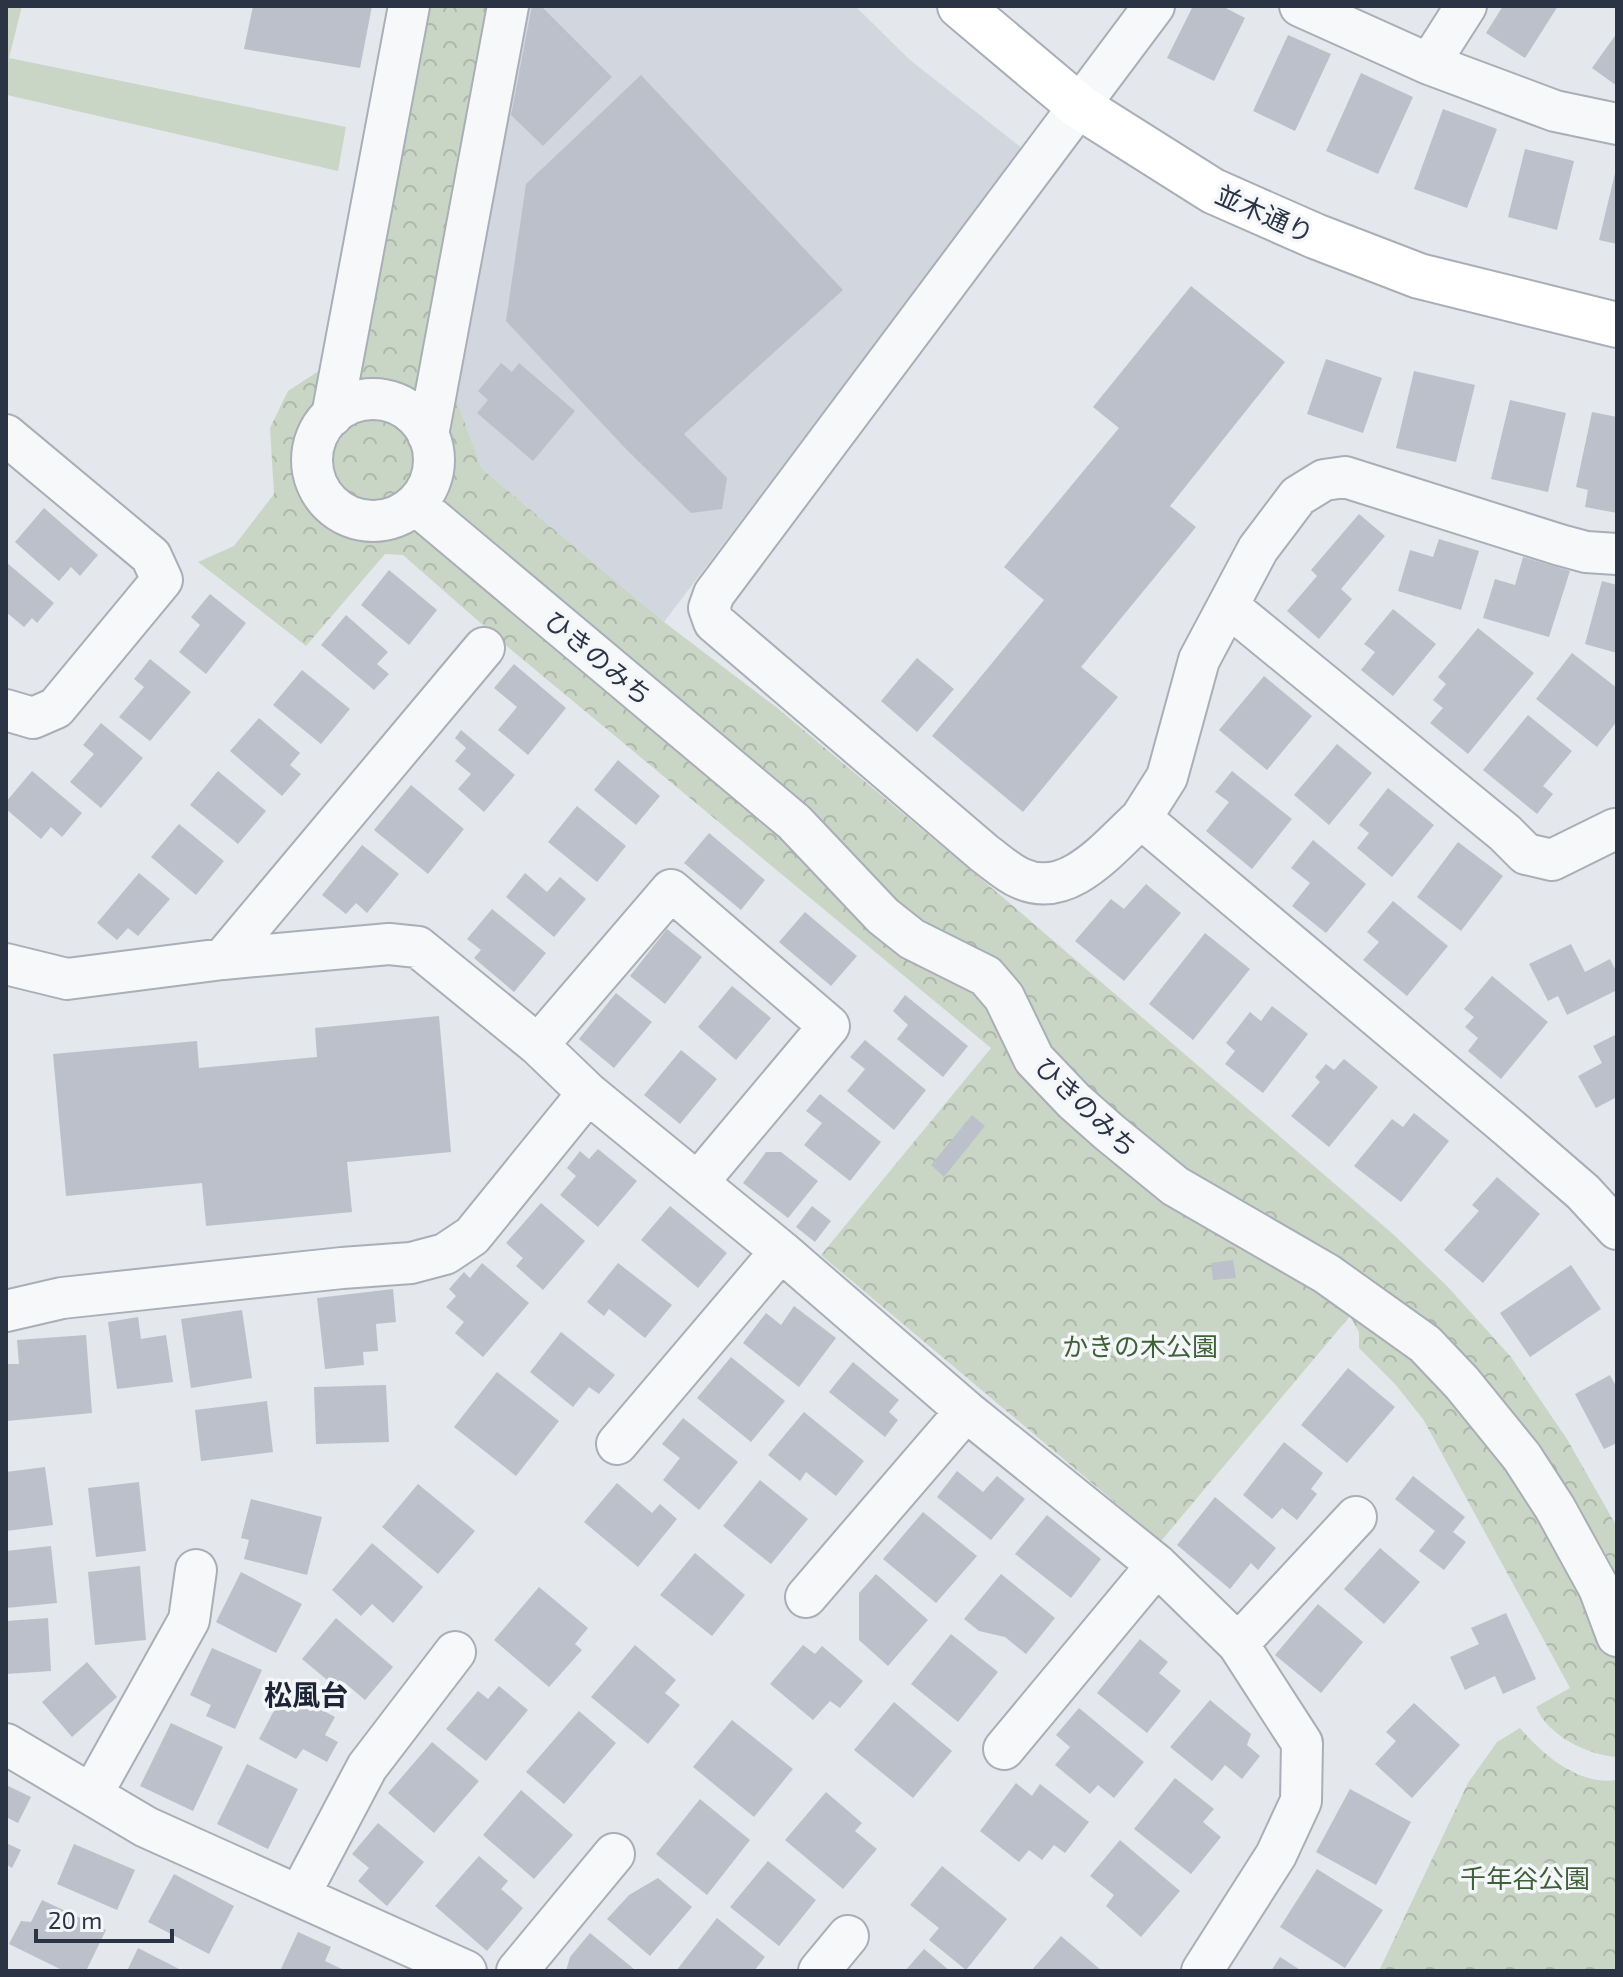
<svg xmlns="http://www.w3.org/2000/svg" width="1623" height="1977" font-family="'Exo 2','Noto Sans JP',sans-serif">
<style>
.built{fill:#d2d6de}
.green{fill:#c9d6c5}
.park{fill:url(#park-crowns)}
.building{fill:#bbc0ca}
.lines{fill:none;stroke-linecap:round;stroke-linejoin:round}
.street-casing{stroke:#a9aeb7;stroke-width:44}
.secondary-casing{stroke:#a9aeb7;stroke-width:48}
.street{stroke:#f7f8fa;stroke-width:40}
.secondary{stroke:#fff;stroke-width:44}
.labels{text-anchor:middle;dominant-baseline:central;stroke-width:7;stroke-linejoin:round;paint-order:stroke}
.street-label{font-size:26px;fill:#2b3445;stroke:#f4f6f9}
.park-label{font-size:26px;fill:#3f6138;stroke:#f4f6f9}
.neighbourhood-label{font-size:28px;font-weight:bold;fill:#1d2536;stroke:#f4f6f9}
</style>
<defs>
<pattern id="park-crowns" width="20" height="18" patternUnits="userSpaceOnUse" patternTransform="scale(2)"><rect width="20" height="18" fill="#c9d6c5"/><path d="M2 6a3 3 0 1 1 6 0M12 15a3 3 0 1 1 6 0" fill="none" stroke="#adb8ab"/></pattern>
</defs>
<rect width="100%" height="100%" fill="#e4e7ec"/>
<path class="built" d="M521 6H855L910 60 1023 149 664 622 482 469 450 383Z"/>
<path class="green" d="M6 6H22L9 58 346 127 338 171 7 95Z"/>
<path class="park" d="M397 6H521L450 383 482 469 664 622 776 707 1012 905 1394 1235 1447 1286 1511 1357 1567 1439 1617 1527V1757C1588 1755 1548 1736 1536 1707L1570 1688 1423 1419 1395 1384 1359 1348V1332L1350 1316 1161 1541 821 1255 991 1048 509 648 403 555 385 554 306 646 198 562 234 546 274 494 270 428 288 391 334 361Z
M1520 1728C1543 1755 1579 1786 1617 1780V1971H1379L1468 1783 1497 1742Z"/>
<path class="building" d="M253 6H372L360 68 244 49Z
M532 6H541L612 77 543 146 511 115Z
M1193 6H1222L1245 18 1214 81 1167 58Z
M1503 6H1558L1525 58 1486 33Z
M1617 33V86L1592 68Z
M1288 35 1331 54 1295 131 1253 111Z
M1361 73 1413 97 1378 174 1326 151Z
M641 75 843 290 684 434 727 478 722 509 691 513 626 449 506 321 526 184Z
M1443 109 1497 129 1467 208 1414 189Z
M1525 149 1574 161 1557 230 1508 217Z
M1616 169H1617V244L1599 240Z
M1191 286 1285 362 1170 506 1196 527 1081 667 1118 697 1023 812 932 736 1044 600 1004 567 1119 428 1093 407Z
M1326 359 1382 378 1363 433 1307 414Z
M501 363 512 372 519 363 575 411 533 461 477 413 488 400 478 391Z
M1414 371 1475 385 1456 462 1396 448Z
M1510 400 1566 413 1548 492 1491 479Z
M1592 412 1617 417V513L1585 507 1588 490 1576 487Z
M44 508 98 555 80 576 71 567 59 581 15 542Z
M1359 514 1385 536 1341 589 1352 599 1319 639 1287 611 1317 576 1311 570Z
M1439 539 1479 551 1461 610 1398 591 1410 550 1433 557Z
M1523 557 1570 571 1549 637 1483 618 1495 579 1515 585Z
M6 562 54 603 37 623 32 618 24 627 6 612Z
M389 570 437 610 409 645 361 605Z
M1602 581 1617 585V653L1585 644Z
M210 594 246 623 206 674 179 652 200 625 191 617Z
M1393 609 1436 644 1393 696 1361 670 1375 652 1364 644Z
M346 615 388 652 377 664 389 674 374 690 321 645Z
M1478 628 1534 673 1468 754 1430 723 1443 708 1433 700 1446 684 1438 677Z
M1572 653 1617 688V721L1597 747 1536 699Z
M917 658 954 689 917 732 881 701Z
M150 659 191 692 150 741 119 717 144 687 134 679Z
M514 664 566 708 528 755 498 730 517 707 494 688Z
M302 670 350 709 321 744 273 705Z
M1264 676 1312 716 1267 770 1219 730Z
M1528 715 1572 751 1543 786 1553 794 1537 814 1483 770Z
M259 718 300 753 290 765 301 774 282 796 230 751Z
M101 723 143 758 101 808 70 782 94 754 83 745Z
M461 730 515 775 484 812 458 789 471 774 455 761 466 748 455 738Z
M1337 744 1372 773 1329 825 1294 795Z
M618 760 660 796 636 825 594 790Z
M32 771 82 813 62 837 51 827 41 839 6 809V802Z
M218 771 266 811 238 844 190 805Z
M1232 771 1292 819 1252 869 1206 831 1229 802 1215 792Z
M411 785 464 829 428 874 374 830Z
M1388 788 1434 825 1392 877 1357 848 1369 833 1359 825Z
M577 806 626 846 597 882 548 842Z
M179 824 224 861 196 895 151 857Z
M709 833 765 880 741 910 684 863Z
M1313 840 1366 884 1326 933 1292 906 1310 883 1291 868Z
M1458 842 1503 876 1461 931 1417 897Z
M362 845 399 874 367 913 356 903 346 914 322 895Z
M139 873 170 899 138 936 128 928 117 940 97 923Z
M525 873 547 892 560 877 586 899 554 937 506 897Z
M1146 884 1181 913 1124 981 1075 941 1111 899 1124 909Z
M1393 901 1448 946 1407 996 1363 960 1379 942 1367 932Z
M492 909 546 953 514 992 474 958 481 950 467 939Z
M805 912 857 956 831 986 779 942Z
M667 929 702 957 665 1004 630 976Z
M1205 933 1250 969 1193 1040 1149 1004Z
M1571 944 1585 972 1610 959 1617 973V990L1567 1015 1558 996 1548 1001 1529 964Z
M1492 976 1548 1022 1501 1079 1468 1051 1478 1038 1465 1027 1474 1017 1464 1009Z
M732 986 771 1018 736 1060 698 1027Z
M616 993 652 1022 614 1068 579 1039Z
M905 995 968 1046 943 1077 897 1039 908 1025 893 1011Z
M1272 1006 1308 1034 1263 1093 1225 1064 1235 1051 1226 1043 1250 1012 1261 1021Z
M439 1016 451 1152 347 1162 352 1212 206 1226 202 1183 66 1196 53 1054 197 1041 199 1068 317 1057 315 1028Z
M1617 1034V1097L1596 1108 1578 1076 1602 1063 1593 1046Z
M865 1040 926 1090 894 1130 847 1091 865 1069 850 1057Z
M681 1050 717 1079 680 1124 644 1095Z
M1344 1059 1378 1087 1329 1147 1291 1116 1320 1082 1315 1077 1326 1064 1334 1070Z
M820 1094 881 1142 850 1181 804 1145 822 1123 806 1111Z
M1414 1113 1449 1141 1401 1202 1354 1166 1392 1119 1403 1127Z
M972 1115 985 1126 944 1177 931 1165Z
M598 1149 637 1181 598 1227 560 1195 576 1176 567 1168 580 1151 589 1159Z
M766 1152H781L818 1181 788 1218 743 1183Z
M1497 1177 1540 1214 1483 1283 1444 1250 1479 1211 1472 1205Z
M541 1203 585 1241 543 1290 516 1266 523 1258 506 1243Z
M670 1206 727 1253 698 1288 641 1240Z
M812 1206 831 1221 815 1242 796 1227Z
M1233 1260 1236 1278 1213 1280 1211 1263Z
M482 1263 529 1303 483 1357 455 1333 464 1322 446 1307 456 1296 449 1289 464 1272 470 1278Z
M618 1263 672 1305 645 1338 609 1309 604 1316 587 1302Z
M1571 1265 1601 1309 1530 1357 1500 1313Z
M393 1289 396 1322 376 1324 378 1351 363 1352 364 1365 325 1369 317 1298Z
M794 1306 836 1338 799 1387 743 1343 766 1313 781 1325Z
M242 1310 252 1378 191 1388 181 1319Z
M138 1317 141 1339 166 1335 173 1382 117 1389 108 1322Z
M561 1332 615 1375 599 1394 589 1387 573 1407 530 1372Z
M86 1335 92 1413 7 1421 6 1364H19L17 1340Z
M731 1357 785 1401 751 1442 697 1398Z
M853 1362 899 1400 889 1412 898 1420 885 1437 829 1392Z
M1348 1368 1395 1407 1347 1463 1301 1425Z
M497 1372 559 1421 516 1476 454 1427Z
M1610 1375 1617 1388V1443L1604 1449 1575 1394Z
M386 1385 389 1442 316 1444 314 1387Z
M267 1401 273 1452 201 1461 195 1410Z
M804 1412 864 1461 836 1496 806 1472 800 1481 768 1455Z
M683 1418 738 1462 699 1510 663 1480 680 1458 662 1444Z
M1284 1442 1323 1473 1311 1489 1317 1494 1297 1520 1282 1508 1272 1519 1243 1495Z
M45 1467 53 1525 6 1531V1472Z
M957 1471 983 1492 997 1476 1025 1499 991 1540 937 1497Z
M1413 1476 1465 1517 1453 1532 1466 1542 1444 1570 1419 1551 1435 1531 1395 1499Z
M760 1480 808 1519 771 1564 723 1526Z
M139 1482 146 1551 96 1557 88 1488Z
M617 1483 652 1513 660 1504 677 1519 638 1567 584 1522Z
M418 1484 475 1531 438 1574 382 1527Z
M1215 1497 1276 1548 1258 1570 1251 1563 1230 1589 1177 1545Z
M251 1499 322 1517 307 1575 244 1559 249 1540 241 1538Z
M923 1512 977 1556 936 1603 883 1559Z
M1047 1515 1101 1559 1071 1598 1015 1554Z
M372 1543 423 1587 393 1623 372 1604 361 1616 332 1590Z
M51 1546 57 1603 6 1608V1551Z
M1380 1548 1420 1582 1384 1624 1344 1589Z
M695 1553 745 1595 712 1636 660 1595Z
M140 1566 146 1640 95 1645 88 1572Z
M241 1572 302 1604 276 1653 216 1622Z
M876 1574 928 1620 888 1666 859 1640V1593Z
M1001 1574 1055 1618 1026 1654 1005 1637 979 1631 964 1619Z
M539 1587 588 1628 575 1644 582 1650 549 1687 494 1640Z
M1318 1604 1363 1642 1321 1693 1275 1655Z
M1506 1613 1536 1679 1503 1694 1495 1676 1465 1690 1450 1657 1479 1644 1471 1628Z
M48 1618 51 1671 6 1674V1621Z
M336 1618 393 1667 365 1700 344 1682 338 1689 302 1659Z
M951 1634 998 1672 958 1722 911 1684Z
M1140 1639 1168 1662 1159 1673 1181 1691 1147 1733 1097 1693Z
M635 1645 676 1680 665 1693 680 1705 648 1744 591 1697Z
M803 1645 815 1654 822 1646 863 1681 840 1708 830 1701 813 1720 770 1684Z
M212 1648 262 1670 235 1729 206 1716 211 1705 190 1695Z
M87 1662 117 1697 72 1737 42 1702Z
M499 1686 528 1710 486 1761 446 1729 478 1691 488 1699Z
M285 1690 335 1717 325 1735 338 1742 327 1762 303 1749 296 1759 259 1739Z
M1210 1700 1251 1734 1247 1745 1260 1756 1242 1779 1225 1765 1212 1781 1170 1747Z
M894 1702 952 1751 913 1798 854 1750Z
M1414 1703 1460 1745 1412 1798 1375 1764 1396 1741 1386 1732Z
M1079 1708 1144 1762 1114 1798 1098 1785 1090 1794 1055 1765 1070 1747 1056 1735Z
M579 1711 616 1743 564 1804 526 1772Z
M732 1720 793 1769 754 1817 693 1767Z
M171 1723 223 1747 193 1811 140 1786Z
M432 1742 479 1781 434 1833 388 1793Z
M247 1764 298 1789 268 1849 217 1824Z
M1175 1778 1214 1809 1203 1822 1221 1837 1191 1874 1134 1829Z
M1016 1783 1032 1796 1040 1784 1089 1822 1065 1853 1054 1845 1042 1860 1029 1850 1019 1862 980 1831Z
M6 1785 31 1797 18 1823 6 1817Z
M1350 1789 1411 1822 1376 1885 1316 1852Z
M521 1790 573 1835 534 1879 483 1835Z
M826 1792 862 1823 855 1831 877 1849 843 1889 785 1840Z
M700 1799 750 1840 707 1895 656 1854Z
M378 1823 424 1862 387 1906 358 1881 369 1868 352 1854Z
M1120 1840 1180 1891 1141 1937 1106 1906 1114 1895 1090 1876Z
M6 1843 21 1850 12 1868 6 1864Z
M74 1844 135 1870 117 1910 57 1884Z
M479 1856 508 1881 501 1889 523 1908 487 1951 435 1906Z
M768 1861 816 1900 779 1946 730 1907Z
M942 1866 1007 1919 966 1970 929 1940 939 1928 910 1905Z
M1317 1869 1383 1910 1345 1968 1280 1927Z
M174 1874 234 1906 209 1954 148 1922Z
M658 1878 692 1907 650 1956 607 1919 629 1895Z
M42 1900 106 1930 86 1971H64L9 1944 21 1921 31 1922Z
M717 1918 765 1957 754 1971H676Z
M298 1932 331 1947 325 1961 346 1971H280Z
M590 1933 634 1969 633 1971H566L570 1957Z
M1061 1936 1102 1971H1031Z
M138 1948 183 1971H127Z
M924 1949 950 1971H905Z
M1280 1957 1302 1971H1271Z"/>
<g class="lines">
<defs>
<path id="street" d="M1154 6 714 594 709 608 714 622 984 853C995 861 1008 873 1020 878 1068 901 1110 846 1141 818L1508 1127 1583 1192 1617 1229
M1300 6 1429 64 1555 111 1617 124
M1429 64 1466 6
M312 460a61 61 0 1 1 122 0a61 61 0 1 1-122 0Z
M332 416 409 6
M6 435 151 556 162 580 56 708 33 718 6 710
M428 435 508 6
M415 504 794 822 883 916 912 939 986 976 1004 997 1034 1059 1074 1101 1109 1132 1175 1186 1327 1274 1425 1344 1462 1383 1522 1457 1555 1508 1599 1588 1617 1636
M1228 606 1505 833 1526 854 1552 860 1615 829
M1141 818 1167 777 1199 660 1258 549 1298 496 1324 480 1345 477 1560 545 1586 552 1617 554
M223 959 484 648
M6 964 67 979 223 959 389 944 418 947 538 1045 588 1093 781 1251 966 1411 1157 1565 1238 1644 1302 1743 1301 1801 1276 1855 1202 1971
M538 1045 671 890 829 1026 698 1182
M6 1311 62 1298 342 1268 411 1263 445 1254 472 1236 588 1093
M617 1444 781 1251
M806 1597 966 1411
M1238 1644 1356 1517
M6 1744 146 1827 466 1971
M1004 1749 1157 1565
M92 1794 189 1620 196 1570
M300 1894 367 1767 455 1652
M517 1971 614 1854
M819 1971 848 1936"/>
<path id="secondary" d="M960 6 1080 107 1213 191 1315 236 1419 276 1617 325"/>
</defs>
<use href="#street" class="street-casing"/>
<use href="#secondary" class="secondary-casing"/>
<use href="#street" class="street"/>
<use href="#secondary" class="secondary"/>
</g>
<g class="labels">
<g class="street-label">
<text transform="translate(1265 213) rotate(24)">並木通り</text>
<text transform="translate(599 657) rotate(40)">ひきのみち</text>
<text transform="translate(1087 1106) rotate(44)">ひきのみち</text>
</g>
<g class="park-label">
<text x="1140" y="1345">かきの木公園</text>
<text x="1525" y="1877">千年谷公園</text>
</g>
<g class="neighbourhood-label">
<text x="306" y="1694">松風台</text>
</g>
</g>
<rect width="1623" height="1977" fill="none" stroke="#2b3445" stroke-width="16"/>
<path d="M36 1929v12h136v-12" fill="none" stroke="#2b3445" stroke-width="4"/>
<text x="48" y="1929" font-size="24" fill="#2b3445" stroke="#f4f6f9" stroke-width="6" paint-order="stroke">20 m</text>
</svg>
